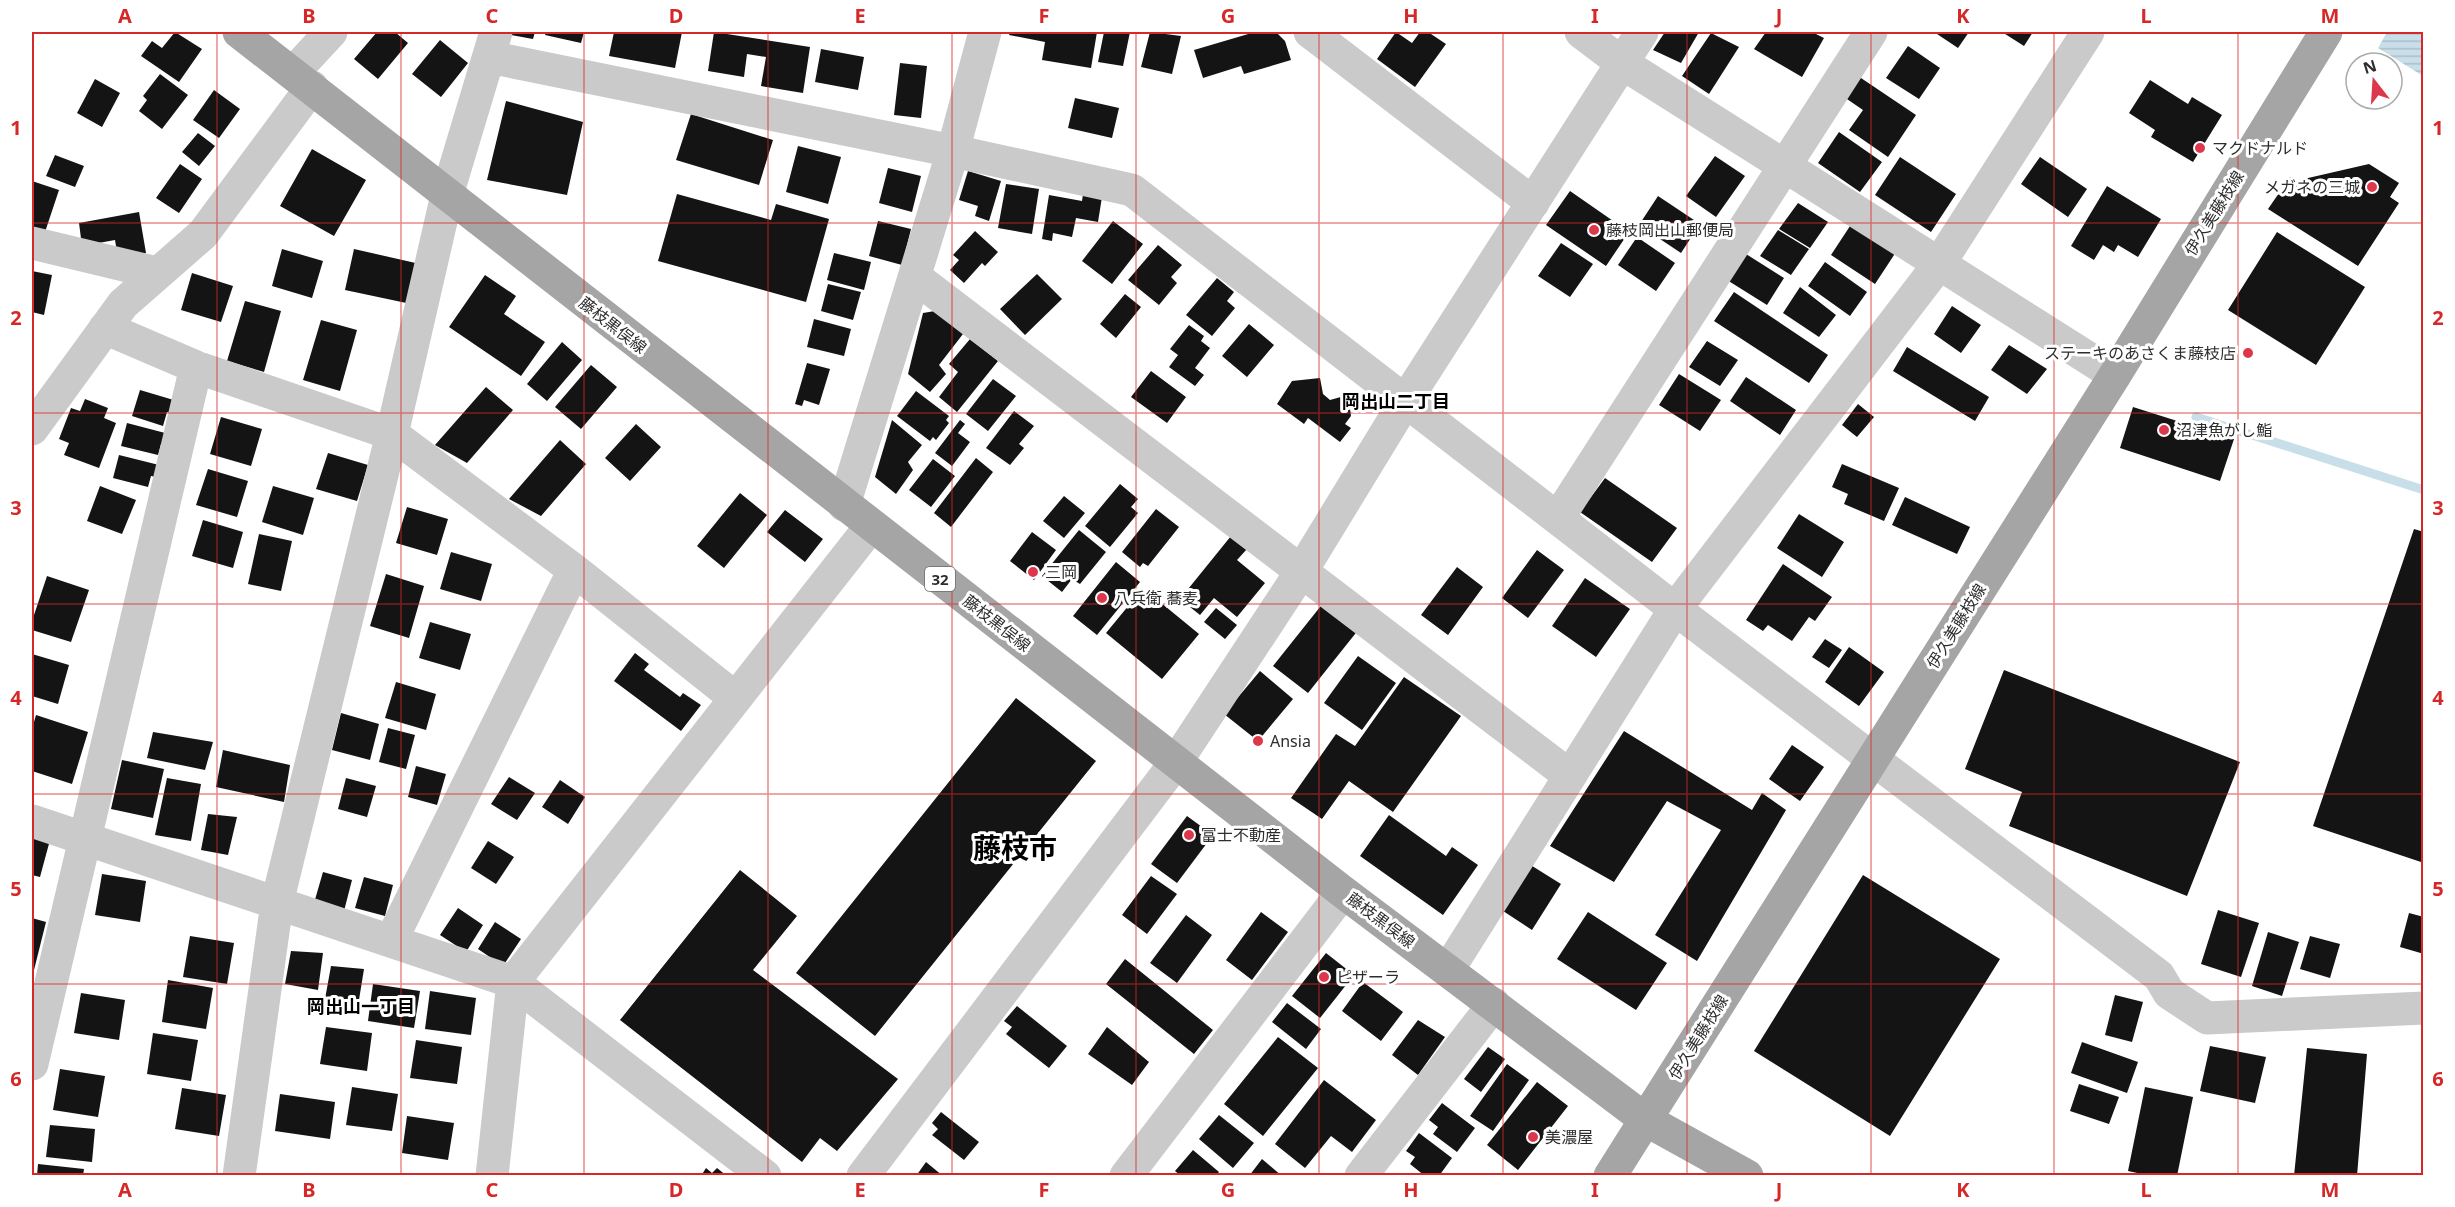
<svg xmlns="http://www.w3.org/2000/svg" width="2455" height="1207" font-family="'Noto Sans','Noto Sans JP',sans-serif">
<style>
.water{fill:url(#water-rules)}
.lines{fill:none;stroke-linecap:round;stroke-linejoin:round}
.stream{stroke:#c8dee9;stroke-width:9}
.building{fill:#141414}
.minor{stroke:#cacaca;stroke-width:33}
.major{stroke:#a5a5a5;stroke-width:33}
.grid{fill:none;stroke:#d62828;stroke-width:1.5;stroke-opacity:0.55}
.poi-dot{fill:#dd374b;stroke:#fff;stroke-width:2}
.labels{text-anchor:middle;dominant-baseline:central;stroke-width:6;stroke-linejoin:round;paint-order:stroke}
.shield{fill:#fff;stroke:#6c6c6c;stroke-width:1.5}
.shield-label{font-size:15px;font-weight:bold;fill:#2d2d2d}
.poi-label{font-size:16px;fill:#2d2d2d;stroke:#fff;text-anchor:start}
.street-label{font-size:16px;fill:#2d2d2d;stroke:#fff}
.neighbourhood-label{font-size:18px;font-weight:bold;fill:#000;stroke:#fff}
.town-label{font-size:28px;font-weight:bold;fill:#000;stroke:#fff}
.neatline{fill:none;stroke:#d62828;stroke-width:2}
.grid-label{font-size:20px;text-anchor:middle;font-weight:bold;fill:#d62828}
</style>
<defs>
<pattern id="water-rules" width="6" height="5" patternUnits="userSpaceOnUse" patternTransform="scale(1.5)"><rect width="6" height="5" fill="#c8dee9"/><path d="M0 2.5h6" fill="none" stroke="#acbfc8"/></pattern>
</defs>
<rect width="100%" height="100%" fill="#fff"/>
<path class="water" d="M2387 32H2423V76L2378 48Z"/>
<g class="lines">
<path class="stream" d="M2196 417 2424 490"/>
</g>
<path class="building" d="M175 32 202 49 179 82 141 56 152 41 162 48Z
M377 32H395L408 43 378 79 354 59Z
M512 32H535L533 39 511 35Z
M546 32H584L581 43 545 35Z
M614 32H682L675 68 609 56Z
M714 32 810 47 803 93 761 86 766 57 747 54 744 77 708 71Z
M1010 32H1097L1091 68 1042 60 1045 42 1009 35Z
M1104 32H1130L1123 66 1098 62Z
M1150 32 1181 36 1172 74 1141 67Z
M1255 32H1276L1285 41 1291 60 1244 74 1241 66 1203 78 1194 50Z
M1396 32 1412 43 1420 32H1428L1446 44 1415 87 1377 59Z
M1665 32H1699L1681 63 1653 50Z
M1766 32H1812L1824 38 1802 77 1754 49Z
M1934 32H1969L1958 48Z
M2002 32H2033L2024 46Z
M1711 33 1739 47 1709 94 1682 76Z
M440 40 468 63 441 97 412 74Z
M1908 46 1940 68 1919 99 1886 78Z
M821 49 864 57 858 90 815 82Z
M900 63 927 66 921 118 894 115Z
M160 74 188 95 162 129 139 111 147 100 143 96Z
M1858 76 1916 115 1888 157 1849 130 1863 110 1844 97Z
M95 79 120 93 102 127 77 113Z
M2150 80 2188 104 2192 97 2222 115 2193 162 2151 137 2155 130 2129 113Z
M214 90 240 109 219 138 193 120Z
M1075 98 1119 108 1112 138 1068 128Z
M506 101 583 122 567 195 487 180Z
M691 114 773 140 759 185 676 160Z
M1839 132 1882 162 1860 192 1818 163Z
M198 133 215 146 199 166 182 152Z
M798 146 841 157 828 204 786 192Z
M312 149 366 180 334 236 280 206Z
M55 155 84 166 75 187 46 176Z
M1715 156 1745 176 1716 217 1686 196Z
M1900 157 1956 194 1931 232 1875 195Z
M2040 157 2087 189 2068 217 2021 184Z
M180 164 202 179 179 213 156 198Z
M2369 164 2399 183 2390 197 2399 203 2358 266 2268 209 2290 177 2295 181Z
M888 168 921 176 912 212 879 203Z
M968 171 1001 181 989 221 975 216 978 206 959 200Z
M32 181 59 190 45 232 32 227Z
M1006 184 1039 189 1032 234 998 228Z
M2107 186 2161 219 2138 257 2118 245 2114 252 2103 245 2094 260 2071 246Z
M1570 191 1629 232 1606 266 1546 225Z
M677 194 771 220 776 204 829 219 806 302 658 261Z
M1083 194 1102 197 1098 222 1076 218 1072 237 1053 233 1052 241 1042 239 1049 195 1082 201Z
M1658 196 1700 224 1681 253 1639 225Z
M1798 203 1828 222 1810 248 1779 229Z
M139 212 146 253 118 258 115 240 82 246 79 223Z
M878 221 911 229 902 265 869 256Z
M1113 221 1143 244 1112 284 1082 261Z
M1852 223 1896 252 1875 284 1831 255Z
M1778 230 1809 249 1791 275 1760 256Z
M975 231 998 252 985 266 982 263 964 283 950 270 959 260 953 255Z
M2277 232 2365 287 2316 365 2228 310Z
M1637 237 1675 263 1656 291 1618 265Z
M1561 243 1593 264 1570 297 1538 276Z
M1158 245 1182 265 1171 277 1177 283 1159 305 1128 280Z
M282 249 323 261 312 298 272 286Z
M354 249 420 264 411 304 345 290Z
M834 253 871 262 864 290 827 280Z
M1746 254 1784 278 1767 305 1727 280Z
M1825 262 1867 292 1850 316 1808 286Z
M32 271 52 275 44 315 32 312Z
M192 273 233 286 221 322 181 310Z
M1037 274 1062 299 1025 335 1000 309Z
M485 275 516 296 504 314 545 342 521 376 449 327Z
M1217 278 1234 292 1227 301 1235 308 1212 336 1186 315Z
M828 284 861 292 853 320 821 311Z
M1800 287 1836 315 1819 337 1783 313Z
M1734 292 1828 355 1809 383 1714 321Z
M1125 294 1141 307 1116 338 1100 324Z
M245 301 281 311 264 372 227 361Z
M1952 306 1981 325 1961 353 1934 334Z
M935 311 963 334 939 365 946 374 930 392 908 374 923 313Z
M814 319 851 329 844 356 807 347Z
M321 320 357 330 340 391 303 380Z
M1249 324 1274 345 1247 377 1222 356Z
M1189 325 1204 336 1201 341 1210 348 1195 368 1204 375 1195 386 1169 367 1178 355 1170 349Z
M970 339 998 361 957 412 939 397 958 372 949 364Z
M1707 341 1738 360 1720 386 1689 367Z
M562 342 582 360 547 401 527 384Z
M2009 345 2047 369 2027 394 1991 370Z
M1907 347 1989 397 1975 421 1893 371Z
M807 363 830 369 819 405 804 400 802 406 795 404Z
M591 365 617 387 581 429 555 407Z
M1151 371 1186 397 1167 423 1131 397Z
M1679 374 1721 400 1700 431 1659 405Z
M1746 377 1796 410 1780 435 1730 401Z
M1320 378 1323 394 1330 400 1348 395 1351 416 1345 424 1351 428 1340 442 1308 418 1304 424 1277 404 1292 381Z
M993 379 1016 396 988 431 966 414Z
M486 387 513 410 467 463 435 445Z
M140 390 177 401 172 413 167 412 163 426 132 416Z
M916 391 949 416 946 420 949 423 936 440 933 437 930 441 897 416Z
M85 399 108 408 104 418 116 423 99 468 64 455 69 443 59 439 71 408 80 411Z
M1858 404 1874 417 1857 437 1842 425Z
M2133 407 2234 439 2220 481 2120 448Z
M1014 411 1034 426 1019 444 1024 448 1010 465 986 448Z
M221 417 262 429 251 466 210 454Z
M892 420 922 445 908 462 913 470 896 494 875 477Z
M960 420 965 424 958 433 970 442 952 466 935 453Z
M127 423 169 434 161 444 158 455 121 446Z
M636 424 661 447 630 481 605 458Z
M560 440 586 464 541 516 509 499Z
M328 453 368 465 357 501 316 489Z
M119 455 159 465 156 477 151 476 148 487 113 478Z
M976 458 993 472 951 527 934 513Z
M933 459 955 476 931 507 909 490Z
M1842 464 1899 488 1884 521 1844 504 1848 494 1832 487Z
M208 469 248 481 237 517 196 505Z
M1605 478 1677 528 1652 562 1580 512Z
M1120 484 1138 499 1131 507 1138 513 1110 547 1085 526Z
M100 486 136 500 122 534 87 521Z
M273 486 314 498 303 535 262 522Z
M740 493 767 515 724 568 697 546Z
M1064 496 1085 513 1064 538 1043 521Z
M1905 497 1970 527 1957 554 1892 525Z
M407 507 448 519 437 555 396 543Z
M1156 509 1179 527 1148 566 1143 563 1140 567 1122 552Z
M785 510 823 539 805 562 767 532Z
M1799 514 1844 542 1822 577 1777 548Z
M203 520 243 532 233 568 192 556Z
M2414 529 2424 532V863L2313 826Z
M1079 530 1106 552 1080 584 1072 579 1062 592 1042 576Z
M1032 532 1056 550 1034 580 1010 561Z
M259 534 292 541 281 591 248 584Z
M1231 536 1247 549 1237 560 1265 583 1237 617 1214 598 1200 615 1180 599Z
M1537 550 1564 570 1528 618 1502 598Z
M451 552 492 564 481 601 440 589Z
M1116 562 1140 582 1097 635 1073 616Z
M1783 564 1832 597 1815 621 1809 617 1792 641 1768 625 1763 631 1746 620Z
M1457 567 1483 587 1448 635 1421 615Z
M386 574 424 586 409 638 370 626Z
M47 576 89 590 71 642 32 630V621Z
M1585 578 1630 609 1596 657 1552 626Z
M1143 588 1199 634 1162 679 1106 633Z
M1324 602 1359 629 1308 693 1273 666Z
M1216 608 1237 625 1225 639 1204 622Z
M430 622 471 634 460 670 419 658Z
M1825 639 1842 650 1829 668 1812 657Z
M1849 647 1884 672 1859 706 1825 682Z
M635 653 649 664 644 670 680 697 683 693 701 705 681 731 614 681Z
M32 654 69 665 58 704 32 696Z
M1358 656 1396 683 1362 730 1324 703Z
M2004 670 2240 762 2187 896 2009 826 2022 792 1965 769Z
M1260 671 1293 699 1258 741 1224 714Z
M1404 677 1461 716 1393 812 1349 781 1322 819 1291 798 1336 734 1355 746Z
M396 682 436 694 426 730 385 718Z
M1016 698 1096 761 875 1036 796 973Z
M341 713 379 724 370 760 332 750Z
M36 715 88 732 72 784 32 771V729Z
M388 728 415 735 406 769 379 762Z
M1624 731 1752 810 1762 793 1786 810 1697 961 1655 935 1721 830 1667 801 1614 882 1550 846Z
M153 732 213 742 205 770 147 758Z
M1792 745 1824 767 1800 801 1769 779Z
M223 750 290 765 284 802 216 787Z
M122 760 164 769 153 818 111 809Z
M416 766 446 774 437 805 408 797Z
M509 777 535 793 517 820 491 804Z
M167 778 201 784 191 841 155 835Z
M346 778 376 786 367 817 338 809Z
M560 780 585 797 568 824 542 807Z
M208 814 237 817 228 855 201 850Z
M1389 815 1446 856 1452 847 1478 865 1443 915 1360 856Z
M1187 816 1213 835 1177 883 1151 864Z
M32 835 50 840 40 877 32 875Z
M488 841 514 857 496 884 471 868Z
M1529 864 1561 884 1532 930 1500 909Z
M740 870 797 916 753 970 898 1079 837 1151 820 1138 802 1162 620 1020Z
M323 872 352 880 344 911 314 903Z
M102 874 146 881 140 922 95 915Z
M1863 875 2000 959 1890 1136 1754 1051Z
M1151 876 1177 894 1147 934 1122 915Z
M364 877 393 885 385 916 355 908Z
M458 908 483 925 466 952 440 935Z
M2218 910 2259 923 2241 977 2201 964Z
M1261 912 1288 932 1252 980 1226 960Z
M1588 912 1667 963 1636 1010 1557 959Z
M2409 913 2424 917V954L2400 947Z
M1186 915 1212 935 1177 983 1150 963Z
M32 918 46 922 32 978Z
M495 922 521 939 503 966 478 949Z
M2268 932 2299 942 2282 996 2252 986Z
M190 936 234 943 227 984 183 977Z
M2310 936 2340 944 2330 978 2300 969Z
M291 951 323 953 318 990 285 984Z
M1326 953 1354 975 1320 1018 1292 996Z
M1125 959 1213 1030 1194 1054 1106 984Z
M331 966 364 969 358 1006 325 999Z
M168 980 213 988 206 1029 162 1022Z
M1363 982 1403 1012 1381 1041 1342 1011Z
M373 984 420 991 414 1028 368 1021Z
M430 991 476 998 471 1035 425 1029Z
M81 993 125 1000 119 1040 74 1033Z
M2115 995 2143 1002 2132 1042 2105 1035Z
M1287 1003 1321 1029 1306 1049 1272 1022Z
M1017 1006 1067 1046 1049 1068 1006 1034 1012 1027 1004 1021Z
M1418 1020 1445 1037 1418 1075 1392 1055Z
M326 1027 372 1033 367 1071 320 1064Z
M1107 1027 1149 1062 1132 1085 1088 1054Z
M153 1033 198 1040 191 1081 147 1074Z
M1278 1037 1318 1068 1263 1136 1224 1104Z
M416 1040 462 1047 457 1084 410 1078Z
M2082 1042 2138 1062 2127 1093 2071 1073Z
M2210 1046 2266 1057 2255 1103 2200 1091Z
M1488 1047 1505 1059 1481 1092 1464 1079Z
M2307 1048 2367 1054 2357 1176H2294Z
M1507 1064 1529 1080 1493 1131 1470 1116Z
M60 1069 105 1076 98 1117 53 1110Z
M1324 1080 1376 1120 1352 1152 1331 1136 1305 1168 1275 1144Z
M1537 1082 1568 1106 1518 1170 1487 1145Z
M2079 1084 2119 1097 2109 1124 2070 1111Z
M352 1087 398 1094 392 1131 346 1125Z
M2145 1087 2193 1097 2177 1176H2151L2128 1171Z
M182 1088 226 1095 219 1136 175 1129Z
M280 1094 335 1102 330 1139 275 1131Z
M1442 1103 1475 1128 1457 1152 1433 1134 1438 1127 1429 1120Z
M941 1112 979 1142 964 1160 932 1135 938 1129 932 1123Z
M1219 1115 1254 1143 1233 1168 1199 1139Z
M407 1116 454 1123 448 1160 402 1153Z
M50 1125 95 1129 92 1162 46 1157Z
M1419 1133 1452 1158 1439 1176H1425L1410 1164 1415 1157 1406 1151Z
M1193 1150 1219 1172 1216 1176H1181L1175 1171Z
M1262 1159 1282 1176H1249Z
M926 1162 943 1176H916Z
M38 1164 84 1169 83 1176H37Z
M706 1168 712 1173 717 1168 727 1176H701Z"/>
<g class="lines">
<path class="minor" d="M1310 32 1533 203
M1581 32 1622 63 2115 375
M489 57 953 151 1132 190 1675 609 2159 976 2169 993 2207 1018 2424 1008
M293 73 331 32
M32 243 157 273
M915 277 1570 776
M105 328 196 367 392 434 574 570 734 697
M32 429 123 304 203 234 312 87
M844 505 953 151 985 32
M1558 518 1871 32
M32 821 513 982 765 1176
M391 941 574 570
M1448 970 1675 609 1939 264 2088 32
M32 1064 196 367
M239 1176 277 903 392 434 447 195 496 32
M492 1176 513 982 871 526
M863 1176 1176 762 1301 572 1406 400 1642 32
M1126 1176 1343 892
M1361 1176 1494 1004"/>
<path class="major" d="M239 32 1343 892 1646 1120 1747 1176
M1610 1176 2115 375 2326 32"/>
</g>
<path class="grid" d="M217 32V1176M401 32V1176M584 32V1176M768 32V1176M952 32V1176M1136 32V1176M1319 32V1176M1503 32V1176M1687 32V1176M1871 32V1176M2054 32V1176M2238 32V1176M32 223H2424M32 413H2424M32 604H2424M32 794H2424M32 984H2424"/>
<g class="poi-dot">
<circle cx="2200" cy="148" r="6"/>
<circle cx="2372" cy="187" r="6"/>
<circle cx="1594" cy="230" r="6"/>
<circle cx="2248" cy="353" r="6"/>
<circle cx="2164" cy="430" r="6"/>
<circle cx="1033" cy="572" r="6"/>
<circle cx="1102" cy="598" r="6"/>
<circle cx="1258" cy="741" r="6"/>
<circle cx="1189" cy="835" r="6"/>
<circle cx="1324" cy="977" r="6"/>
<circle cx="1533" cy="1137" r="6"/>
</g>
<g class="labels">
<rect class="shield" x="925" y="567" width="30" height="24" rx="4.5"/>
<g class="shield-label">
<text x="940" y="579">32</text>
</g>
<g class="poi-label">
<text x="2212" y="148">マクドナルド</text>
<text x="2360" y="187" text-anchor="end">メガネの三城</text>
<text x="1606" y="230">藤枝岡出山郵便局</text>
<text x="2236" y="353" text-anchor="end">ステーキのあさくま藤枝店</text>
<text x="2176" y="430">沼津魚がし鮨</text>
<text x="1045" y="572">三岡</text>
<text x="1114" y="598">八兵衛 蕎麦</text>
<text x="1270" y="741">Ansia</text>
<text x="1201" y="835">富士不動産</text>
<text x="1336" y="977">ピザーラ</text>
<text x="1545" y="1137">美濃屋</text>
</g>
<g class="street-label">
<text transform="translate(2214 213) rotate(-58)">伊久美藤枝線</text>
<text transform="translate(613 325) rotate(38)">藤枝黒俣線</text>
<text transform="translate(997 623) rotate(38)">藤枝黒俣線</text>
<text transform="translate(1956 626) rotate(-58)">伊久美藤枝線</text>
<text transform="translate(1381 920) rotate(37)">藤枝黒俣線</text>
<text transform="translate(1698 1037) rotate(-58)">伊久美藤枝線</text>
</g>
<g class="neighbourhood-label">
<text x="1396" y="401">岡出山二丁目</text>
<text x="361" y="1006">岡出山一丁目</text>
</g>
<g class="town-label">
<text x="1015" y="847">藤枝市</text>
</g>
</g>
<rect width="2455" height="1207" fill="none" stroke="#ffffff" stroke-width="66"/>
<g transform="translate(2374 81) rotate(343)"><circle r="28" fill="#ffffff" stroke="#ababab" stroke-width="1.5"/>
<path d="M0-4.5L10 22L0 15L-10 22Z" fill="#dd374b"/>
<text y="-9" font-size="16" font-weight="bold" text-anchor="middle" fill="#2d2d2d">N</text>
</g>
<rect x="33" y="33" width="2389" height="1141" class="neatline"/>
<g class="grid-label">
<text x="125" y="23">A</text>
<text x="309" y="23">B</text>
<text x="492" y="23">C</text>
<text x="676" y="23">D</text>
<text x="860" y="23">E</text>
<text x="1044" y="23">F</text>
<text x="1228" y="23">G</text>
<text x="1411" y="23">H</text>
<text x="1595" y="23">I</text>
<text x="1779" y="23">J</text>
<text x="1963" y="23">K</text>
<text x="2146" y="23">L</text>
<text x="2330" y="23">M</text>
<text x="16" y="135">1</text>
<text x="2438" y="135">1</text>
<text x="16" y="325">2</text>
<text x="2438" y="325">2</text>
<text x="16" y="515">3</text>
<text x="2438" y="515">3</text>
<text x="16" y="705">4</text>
<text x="2438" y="705">4</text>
<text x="16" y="896">5</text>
<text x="2438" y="896">5</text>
<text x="16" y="1086">6</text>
<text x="2438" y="1086">6</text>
<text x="125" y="1197">A</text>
<text x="309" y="1197">B</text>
<text x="492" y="1197">C</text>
<text x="676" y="1197">D</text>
<text x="860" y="1197">E</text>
<text x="1044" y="1197">F</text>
<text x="1228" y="1197">G</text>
<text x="1411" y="1197">H</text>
<text x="1595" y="1197">I</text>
<text x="1779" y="1197">J</text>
<text x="1963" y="1197">K</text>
<text x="2146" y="1197">L</text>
<text x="2330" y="1197">M</text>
</g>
</svg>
